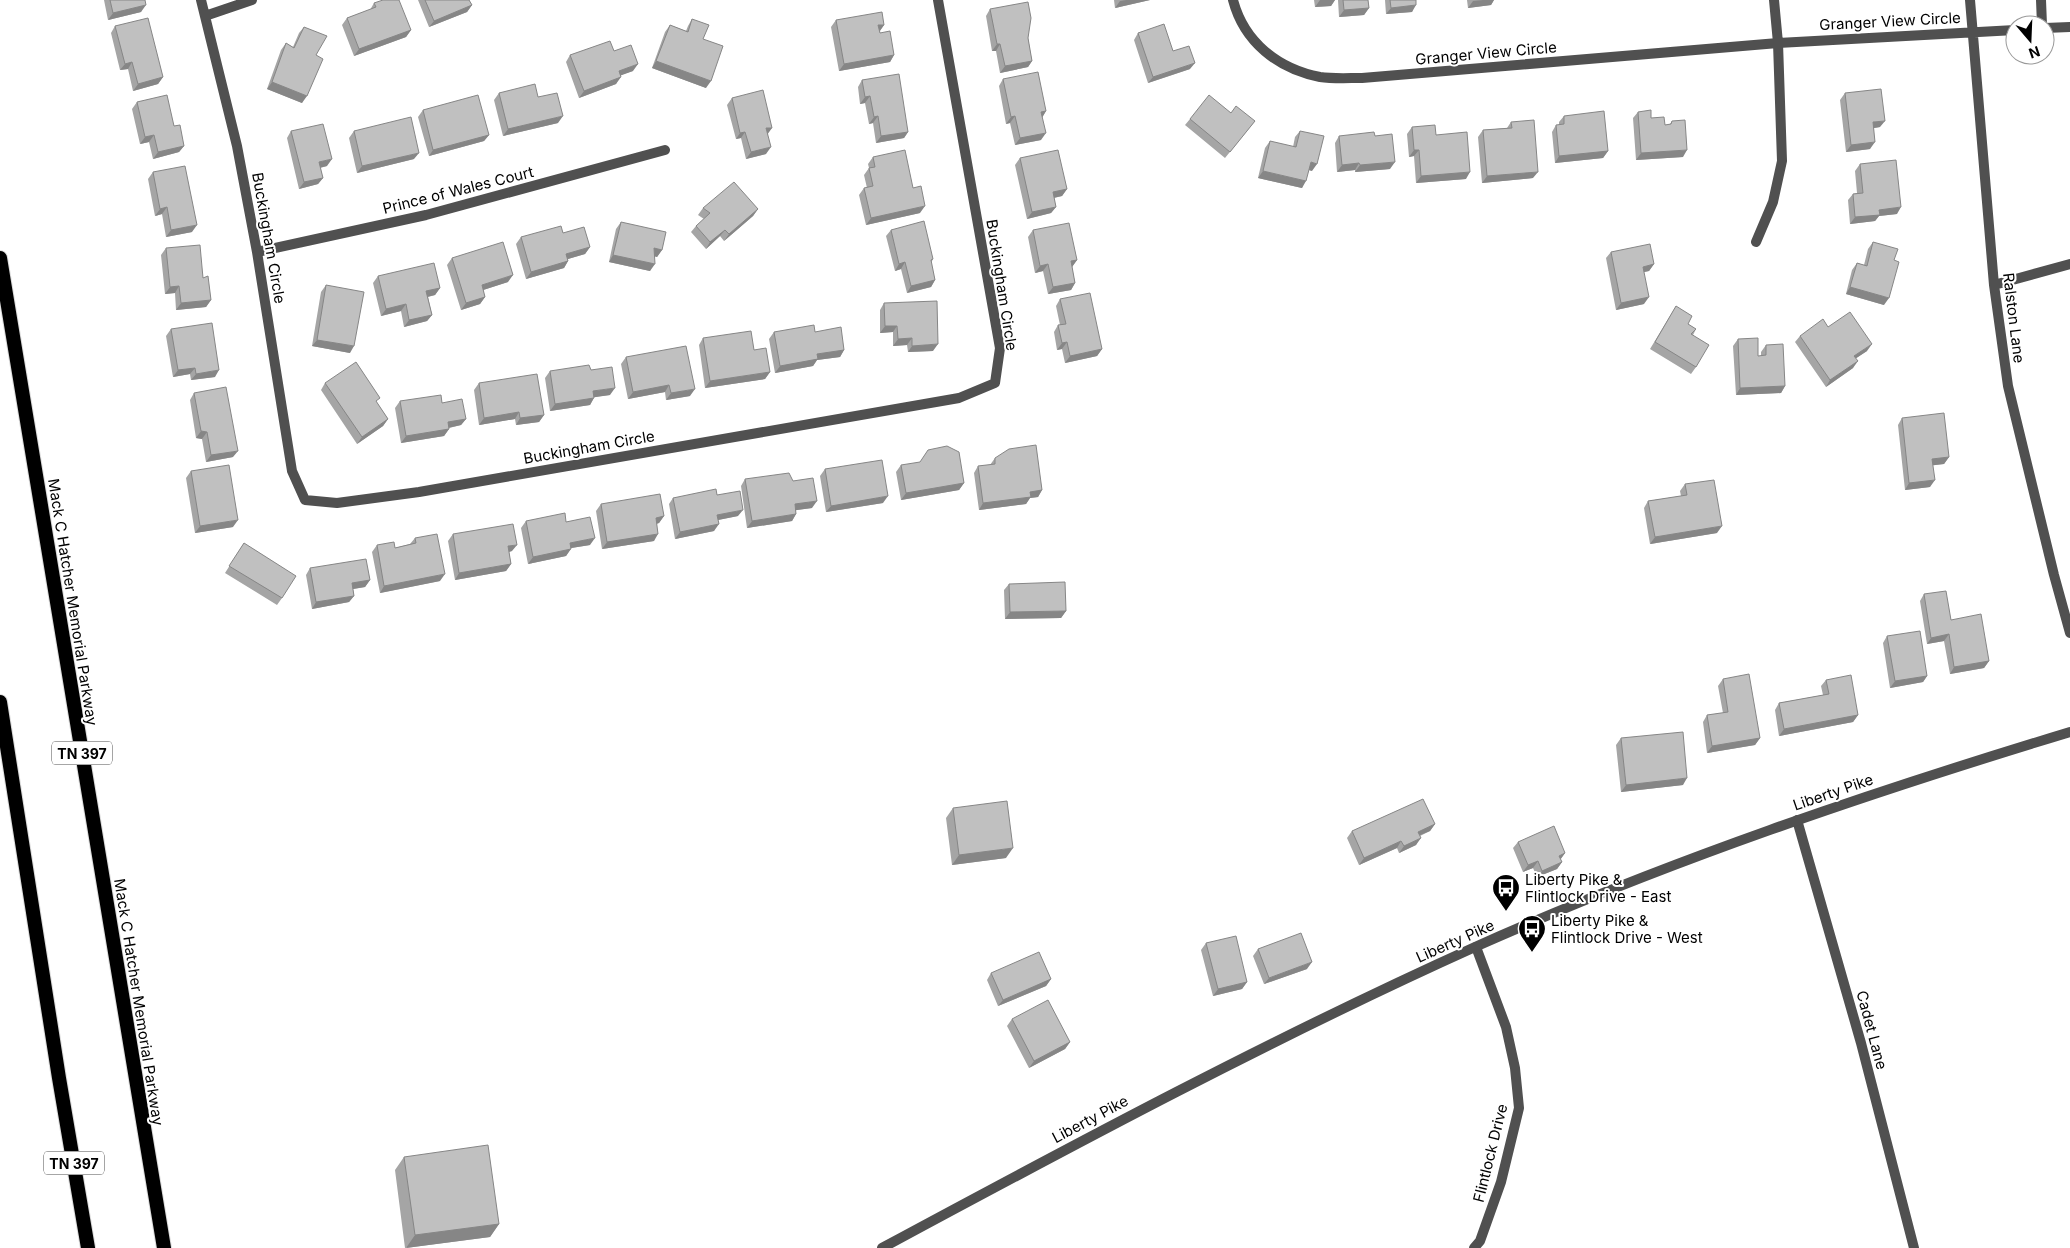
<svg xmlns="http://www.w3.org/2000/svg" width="2070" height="1248" font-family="Inter,sans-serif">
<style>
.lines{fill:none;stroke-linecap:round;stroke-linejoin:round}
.trunk-casing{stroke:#dbdbdb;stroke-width:16}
.service{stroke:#505050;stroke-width:10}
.minor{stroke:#505050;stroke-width:10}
.tertiary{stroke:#505050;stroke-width:10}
.trunk{stroke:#000;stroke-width:14}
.wall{fill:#a5a5a5}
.shaded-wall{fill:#868686}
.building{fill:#c0c0c0;stroke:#868686}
.labels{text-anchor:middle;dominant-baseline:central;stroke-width:4;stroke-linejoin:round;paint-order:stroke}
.shield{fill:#fff;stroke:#4c4c4c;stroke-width:1}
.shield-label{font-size:14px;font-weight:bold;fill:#000}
.street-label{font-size:15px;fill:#000;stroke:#fff}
.poi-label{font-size:15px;fill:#000;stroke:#fff;text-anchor:start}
</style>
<rect width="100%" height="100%" fill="#fff"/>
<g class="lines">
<defs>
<path id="trunk" d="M0 258 164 1248
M0 702 59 1078 88 1248"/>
</defs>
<use href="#trunk" class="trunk-casing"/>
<path class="service" d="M2041 0 2042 25"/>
<path class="minor" d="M201 0 237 146 257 252 292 471 305 500 337 503 419 492 959 398 995 383 1000 348 938 0
M1233 0C1244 42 1278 69 1320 77 1333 79 1348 78 1362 78L1778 43 1774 0
M1970 0 1994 285 2008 386 2054 575 2070 633
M205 16 252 0
M2045 28 2070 27
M1756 242 1773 202 1782 161 1778 43 2015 30
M257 252 426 215 665 150
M1994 285 2070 264
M1797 820 1861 1043 1914 1248
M1474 1248 1480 1241 1501 1182 1519 1108 1515 1068 1506 1027 1476 947"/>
<path class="tertiary" d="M882 1248C1077 1143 1273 1038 1475 947 1668 861 1869 793 2070 732"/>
<use href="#trunk" class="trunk"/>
</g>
<path class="wall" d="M104 0H145L141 12 108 20Z
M418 0H469L472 5 467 12 429 27Z
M1114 0H1150L1115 8Z
M1314 0H1335L1331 6 1315 7Z
M1338 0H1368L1369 8 1364 15 1339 17Z
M1385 0H1416L1412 12 1386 14Z
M1467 0H1494L1491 5 1468 8Z
M374 3 411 30 406 37 354 56 342 25 347 18 370 10Z
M990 9 1028 38 1032 61 1028 67 1000 73 996 51H992L986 16Z
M692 19 703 39 706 88 652 68 665 32 670 25 686 31 688 26Z
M836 20 884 25 880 31V33L894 55 890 62 839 71 831 27Z
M115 26 163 77 158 84 133 91 128 69 120 70 111 33Z
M304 27 316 55 302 103 267 89 281 50 286 43 293 47 299 33Z
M1138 33 1173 51 1190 69 1148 83 1134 40Z
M614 51 633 71 620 75 616 84 579 98 566 62 570 55Z
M1003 79 1046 111 1042 117 1041 140 1015 145 1010 123 1006 124 999 86Z
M862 80 908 132 904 138 876 143 873 123 869 124 865 103 860 104 858 87Z
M499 93 538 97 558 123 503 136 494 100Z
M1845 93 1880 127 1874 128 1870 149 1846 152 1840 100Z
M732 98 768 134 766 154 746 159 741 138 736 139 727 105Z
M137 102 174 126 184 146 179 152 153 159 149 142 140 144 132 109Z
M423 110 489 135 484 141 429 156 418 117Z
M1638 112 1665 125 1670 124 1672 121 1683 157 1636 160 1633 118Z
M1231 113 1255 121 1225 158 1185 125 1190 119Z
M1564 116 1608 151 1603 158 1555 163 1552 132 1556 125H1559V122Z
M1511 122 1533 178 1482 183 1478 137 1483 130 1507 128Z
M1412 127 1436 135 1466 179 1416 183 1414 156 1409 157 1407 134Z
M291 131 327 166 320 168 323 178 318 184 299 189 287 138Z
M354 131 414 159 357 173 349 138Z
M1300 131 1312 171 1309 170 1302 188 1258 178 1265 148 1270 141 1293 147 1295 137Z
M1339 136 1390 169 1355 172V170L1337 172 1335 143Z
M873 157 913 188 920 213 866 225 859 195 864 188H867L864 175 869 168 868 164Z
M1020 158 1067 189 1062 196 1054 198 1056 207 1051 213 1027 219 1015 165Z
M1860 164 1897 214 1879 216 1875 221 1850 224 1848 200 1853 194 1857 193 1855 171Z
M153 172 192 232 166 237 162 214 155 216 148 179Z
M703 208 758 209 753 216 724 241 720 236 706 249 691 232 696 226 704 219 698 215Z
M621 222 662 250 657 257 655 256 650 271 609 262 616 229Z
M891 230 933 259 931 263 935 280 931 287 907 293 901 269 895 271 886 236Z
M1033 230 1077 260 1072 267 1075 283 1071 290 1048 294 1043 271 1035 273 1028 237Z
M563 233 590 247 585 254 568 259V261L564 268 526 279 516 244 521 237Z
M1873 242 1884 305 1846 294 1852 270 1857 263 1864 265 1868 249Z
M166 248 203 278 211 300 206 307 176 310 175 293 165 294 161 255Z
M1611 252 1654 264 1649 271 1644 272V304L1616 310 1606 258Z
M452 258 508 282 483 290 485 297 480 304 461 310 447 265Z
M378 276 440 288 435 295 428 297 432 315 427 321 404 327 401 311 381 316 373 283Z
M326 285 350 353 312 346 321 292Z
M1060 299 1102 349 1097 356 1065 363 1062 349 1057 350 1054 332 1058 325H1060L1056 306Z
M884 303 933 351 908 352 907 345 893 346V332L880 333V310Z
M1676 306 1688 324 1696 329 1693 335 1696 367 1691 374 1650 349Z
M1828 327 1867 351 1856 358 1853 368 1826 387 1795 342 1800 336Z
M171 329 215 377 191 380 190 374 173 377 166 336Z
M774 332H815L844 350 840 357 817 360 813 366 775 373 769 339Z
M703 338 754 350 770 372 765 379 705 388 699 345Z
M1738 339 1758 356H1761V352L1766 345 1785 386 1781 393 1736 395 1733 346Z
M626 357 690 396 666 400 665 392 628 399 621 364Z
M550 371 610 395 594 397 590 405 550 411 545 378Z
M325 383 377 403 388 419 383 426 357 444 321 390Z
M479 383 544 415 539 422 516 425 515 419 479 425 474 390Z
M194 393 233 457 206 462 202 439 196 438 190 400Z
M400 401 442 403 466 419 461 425 449 428V429L444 436 401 443 395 408Z
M1902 418 1949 457 1944 464 1933 465 1930 487 1905 490 1898 425Z
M995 458 1042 490 1038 497 1030 498 1026 504 979 510 974 473 978 466 990 465Z
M901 465 964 483 959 490 901 500 896 472Z
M825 469 883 503 826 512 820 476Z
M191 471 233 527 195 533 186 478Z
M745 479 793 481 812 508 796 510V514L792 521 747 528 741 486Z
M1685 484 1717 533 1650 544 1644 508 1648 501 1681 496 1680 491Z
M717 495 738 516 718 520 714 531 675 539 669 504 673 498Z
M601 504 664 516 659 523 657 524 654 541 602 549 596 511Z
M526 521 566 522 590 545 571 548 566 556 528 564 521 528Z
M453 534 512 551 509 552 511 564 506 571 455 580 448 541Z
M415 538 440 581 380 593 372 552 377 545 395 548 410 544Z
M244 543 282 598 277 605 225 573Z
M310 568 370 580 365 587 353 589 354 596 349 602 312 609 306 575Z
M1009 584 1066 611 1061 618 1005 619 1004 590Z
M1924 594 1951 620 1989 661 1984 668 1950 674 1944 641 1927 644 1920 601Z
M1887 636 1927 676 1923 682 1890 688 1883 643Z
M1723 679 1760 738 1755 745 1707 753 1703 722 1707 715 1723 713 1718 686Z
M1826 680 1858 715 1853 722 1779 736 1775 710 1779 703 1823 695 1821 686Z
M1621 738 1683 785 1621 792 1616 745Z
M953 808 1006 858 952 865 946 818Z
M1435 824 1430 831 1420 836 1416 845 1399 853 1397 848 1359 865 1347 838 1352 831Z
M1518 842 1565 853 1560 860 1562 862 1557 869 1537 877 1533 868 1523 872 1513 848Z
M1206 943 1247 982 1242 989 1213 996 1201 950Z
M1258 949 1307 969 1264 984 1253 956Z
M991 973 1051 979 1046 986 998 1006 987 980Z
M1012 1019 1070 1042 1065 1049 1029 1068 1007 1026Z
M404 1157 499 1224 490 1237 405 1248 395 1170Z"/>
<path class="shaded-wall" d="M1126 0H1150L1115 8 1120 1Z
M1320 0H1335L1331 6 1315 7Z
M1483 0H1494L1491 5 1468 8 1473 1Z
M146 5 141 12 108 20 113 13Z
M472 5 467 12 429 27 434 21Z
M1416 5 1412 12 1386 14 1391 8Z
M1369 8 1364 15 1339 17 1344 10Z
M878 25H884L879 32Z
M411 30 406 37 354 56 359 49Z
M997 44H1000L996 51H992Z
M894 55 890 62 839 71 844 64Z
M656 61 711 81 706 88 652 68Z
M1032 61 1028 67 1000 73 1005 66Z
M132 62 128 69 120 70 125 64Z
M1195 63 1190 69 1148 83 1153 77Z
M638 64 633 71 614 78 619 71Z
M163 77 158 84 133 91 138 84Z
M621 77 616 84 579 98 584 91Z
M272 82 307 96 302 103 267 89Z
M870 96 865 103 860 104 865 97Z
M1046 111 1042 118 1041 112Z
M563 116 558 123 503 136 508 129Z
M878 116 873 123 869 124 874 117Z
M1015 116 1010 123 1006 124 1011 117Z
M1885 121 1880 127 1868 129 1873 122Z
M766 128H772L767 135Z
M745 132 741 138 736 139 740 133Z
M908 132 904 138 876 143 881 136Z
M1046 133 1041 140 1015 145 1020 138Z
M154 135 149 142 140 144 145 137Z
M489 135 484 141 429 156 433 150Z
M1875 142 1870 149 1846 152 1851 145Z
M184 146 179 152 153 159 158 152Z
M771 147 766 154 746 159 751 152Z
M1414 150H1419L1414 156 1409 157Z
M1687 150 1683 157 1636 160 1641 153Z
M1608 151 1603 158 1555 163 1559 156Z
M419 153 414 159 357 173 362 166Z
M332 159 327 166 314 169 319 162Z
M1311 162 1317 164 1312 171 1306 169Z
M1395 162 1390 169 1355 172 1360 165Z
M1359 163 1355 170 1337 172 1342 165Z
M1263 171 1306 181 1302 188 1258 178Z
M1470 172 1466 179 1416 183 1421 176Z
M1538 172 1533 178 1482 183 1487 176Z
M323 178 318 184 299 189 304 182Z
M1067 189 1062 196 1048 199 1053 192Z
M925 206 920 213 866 225 871 218Z
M167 207 162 214 155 216 160 209Z
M1056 207 1051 213 1027 219 1032 212Z
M1901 207 1897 214 1879 216 1875 221 1850 224 1855 217 1879 210Z
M758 209 753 216 724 241 729 234Z
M197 225 192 232 166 237 171 230Z
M725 230 720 236 706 249 710 242Z
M590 247 585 254 561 261 566 254Z
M654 248 662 250 657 257 649 255Z
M613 255 655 264 650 271 609 262Z
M1077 260 1072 267 1071 261Z
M568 261 564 268 526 279 531 272Z
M905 262 901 269 895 271 899 264Z
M1048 264 1043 271 1035 273 1040 266Z
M1654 264 1649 271 1639 273 1643 267Z
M513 275 508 282 477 292 482 285Z
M935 280 931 287 907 293 911 286Z
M1075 283 1071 290 1048 294 1053 287Z
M179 286 175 293 165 294 170 287Z
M1850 287 1889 298 1884 305 1846 294Z
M440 288 435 295 422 298 426 291Z
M485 297 480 304 461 310 466 303Z
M1649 297 1644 304 1616 310 1621 303Z
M211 300 206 307 176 310 181 303Z
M406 304 401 311 381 316 386 309Z
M432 315 427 321 404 327 409 320Z
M885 326H897L893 332 880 333Z
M912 338 907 345 893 346 898 339Z
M317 340 354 346 350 353 312 346Z
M1067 342 1062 349 1057 350 1062 343Z
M938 344 933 351 908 352 912 346Z
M1872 344 1867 351 1849 363 1854 356Z
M1102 349 1097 356 1065 363 1070 356Z
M844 350 840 357 817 360 813 366 775 373 780 366 817 354Z
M1858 361 1853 368 1826 387 1830 380Z
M195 368 190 374 173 377 178 370Z
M219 370 215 377 191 380 196 374Z
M770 372 765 379 705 388 710 381Z
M669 385 665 392 628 399 633 392Z
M1785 386 1781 393 1736 395 1740 388Z
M615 388 610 395 589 398 593 391Z
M695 389 690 396 666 400 671 393Z
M594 398 590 405 550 411 555 404Z
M519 412 515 419 479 425 484 418Z
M544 415 539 422 516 425 520 418Z
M388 419 383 426 357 444 362 437Z
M466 419 461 425 443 429 448 422Z
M449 429 444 436 401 443 406 436Z
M201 431 207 432 202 439 196 438Z
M238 451 233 457 206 462 211 455Z
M1949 457 1944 464 1927 466 1932 459Z
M1935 480 1930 487 1905 490 1909 483Z
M964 483 959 490 901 500 906 493Z
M1042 490 1038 497 1030 498 1026 504 979 510 983 503 1030 492Z
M888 496 883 503 826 512 831 506Z
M817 501 812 508 790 511 795 504Z
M743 510 738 516 713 521 717 515Z
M796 514 792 521 747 528 752 521Z
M664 516 659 523 651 524 656 518Z
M238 520 233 527 195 533 200 526Z
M719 524 714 531 675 539 680 532Z
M1722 526 1717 533 1650 544 1655 537Z
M658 534 654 541 602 549 607 542Z
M595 538 590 545 565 549 570 543Z
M517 545 512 551 503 553 508 546Z
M571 549 566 556 528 564 533 557Z
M511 564 506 571 455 580 459 573Z
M445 574 440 581 380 593 384 586Z
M370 580 365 587 347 590 352 583Z
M354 596 349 602 312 609 316 602Z
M1066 611 1061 618 1005 619 1010 612Z
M1949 634 1944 641 1927 644 1931 638Z
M1989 661 1984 668 1950 674 1954 667Z
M1927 676 1923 682 1890 688 1895 681Z
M1858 715 1853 722 1779 736 1784 729Z
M1760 738 1755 745 1707 753 1712 746Z
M1687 778 1683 785 1621 792 1626 785Z
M1435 824 1430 831 1413 838 1418 832Z
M1421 838 1416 845 1399 853 1404 846Z
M1401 841 1397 848 1359 865 1364 858Z
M1013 848 1006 858 952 865 959 855Z
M1565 853 1560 860 1559 856Z
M1538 861 1533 868 1523 872 1528 865Z
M1562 862 1557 869 1537 877 1542 871Z
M1312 962 1307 969 1264 984 1269 978Z
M1051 979 1046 986 998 1006 1003 1000Z
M1247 982 1242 989 1213 996 1218 989Z
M1070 1042 1065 1049 1029 1068 1034 1061Z
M499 1224 490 1237 406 1248 415 1235Z"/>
<path class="building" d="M110 0H145L146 5 113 13Z
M383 0H399L411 30 359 49 347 18 376 7 374 3Z
M425 0H469L472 5 434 21Z
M1343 0H1368L1369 8 1344 10Z
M1390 0H1416V5L1391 8Z
M1028 2 1031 18 1028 38 1032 61 1005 66 1000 44H997L990 9Z
M882 12 884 25H878L880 33 890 31 894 55 844 64 836 20Z
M148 18 163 77 138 84 132 62 125 64 115 26Z
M692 19 709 25 703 39 723 46 711 81 656 61 670 25 688 32Z
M1164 24 1173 51 1189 46 1195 63 1153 77 1138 33Z
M304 27 327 36 316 55 323 59 307 96 272 82 286 43 294 48Z
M610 41 614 51 631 45 638 64 619 71 621 77 584 91 570 55Z
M1038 72 1046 111 1041 112 1046 133 1020 138 1015 116 1011 117 1003 79Z
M899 74 908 132 881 136 878 116 874 117 870 96 865 97 862 80Z
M535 84 538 97 557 93 563 116 508 129 499 93Z
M1881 89 1885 121 1873 122 1875 142 1851 145 1845 93Z
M763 90 772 128H766L771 147 751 152 745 132 740 133 732 98Z
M167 95 174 126 180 125 184 146 158 152 154 135 145 137 137 102Z
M478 95 489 135 433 150 423 110Z
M1209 95 1231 113 1236 106 1255 121 1230 152 1190 119Z
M1651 110V118L1664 117 1665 125 1671 124 1672 121 1685 120 1687 150 1641 153 1638 112Z
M1604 111 1608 151 1559 156 1556 125 1564 124V116Z
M411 117 419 153 362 166 354 131Z
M1534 120 1538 172 1487 176 1483 130 1512 128 1511 122Z
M323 124 332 159 319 162 323 178 304 182 291 131Z
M1435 125 1436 135 1467 132 1470 172 1421 176 1419 150H1414L1412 127Z
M1300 131 1324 136 1317 164 1311 162 1306 181 1263 171 1270 141 1296 147Z
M1374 132 1375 136 1392 134 1395 162 1360 165 1359 163 1342 165 1339 136Z
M905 150 913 188 921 186 925 206 871 218 864 188 873 186 869 168 875 167 873 157Z
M1058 150 1067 189 1053 192 1056 207 1032 212 1020 158Z
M1896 160 1901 207 1879 210 1880 215 1855 217 1853 194 1863 193 1860 164Z
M185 166 197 225 171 230 167 207 160 209 153 172Z
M734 182 758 209 729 234 725 230 710 242 696 226 710 213 703 208Z
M924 221 933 259 931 260 935 280 911 286 905 262 899 264 891 230Z
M621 222 666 232 662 250 654 248 655 264 613 255Z
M1069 223 1077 260 1071 261 1075 283 1053 287 1048 264 1040 266 1033 230Z
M561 226 563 233 584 227 590 247 566 254 568 261 531 272 521 237Z
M503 242 513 275 482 285 485 297 466 303 452 258Z
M1873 242 1898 249 1894 260 1899 262 1889 298 1850 287 1857 263 1867 266Z
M1650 244 1654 264 1643 267 1649 297 1621 303 1611 252Z
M200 245 203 278 208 276 211 300 181 303 179 286 170 287 166 248Z
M434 263 440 288 426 291 432 315 409 320 406 304 386 309 378 276Z
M326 285 364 292 354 346 317 340Z
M1090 293 1102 349 1070 356 1067 342 1062 343 1058 325 1066 324 1060 299Z
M937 301 938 344 912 346V338L898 339 897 326H885L884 303Z
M1676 306 1692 316 1688 324 1696 329 1691 334 1709 345 1696 367 1655 342Z
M1850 312 1872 344 1854 356 1858 361 1830 380 1800 336 1823 319 1828 327Z
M212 323 219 370 196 374 195 368 178 370 171 329Z
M814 325 815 332 841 327 844 350 817 354 818 359 780 366 774 332Z
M751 331 754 350 766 348 770 372 710 381 703 338Z
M1758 338V356L1766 355V345L1783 344 1785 386 1740 388 1738 339Z
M686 346 695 389 671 393 669 385 633 392 626 357Z
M356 362 380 398 376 401 388 419 362 437 325 383Z
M589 365 591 370 612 367 615 388 593 391 594 398 555 404 550 371Z
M537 374 544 415 520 418 519 412 484 418 479 383Z
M226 387 238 451 211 455 207 432 201 431 194 393Z
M441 395 442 403 462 399 466 419 448 422 449 429 406 436 400 401Z
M1944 413 1949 457 1932 459 1935 480 1909 483 1902 418Z
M1036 445 1042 490 1030 492 1031 497 983 503 978 466 995 464V458L1009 449Z
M947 446 959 452 964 483 906 493 901 465 920 462 928 450Z
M882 460 888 496 831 506 825 469Z
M229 465 238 520 200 526 191 471Z
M789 473 793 481 813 478 817 501 795 504 796 514 752 521 745 479Z
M1714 480 1722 526 1655 537 1648 501 1687 495 1685 484Z
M716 489 717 495 740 491 743 510 717 515 719 524 680 532 673 498Z
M660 494 664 516 656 518 658 534 607 542 601 504Z
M565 513 566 522 590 517 595 538 570 543 571 549 533 557 526 521Z
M513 524 517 545 508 546 511 564 459 573 453 534Z
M437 534 445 574 384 586 377 545 394 542 395 548 416 543 415 538Z
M244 543 296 576 282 598 229 566Z
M366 559 370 580 352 583 354 596 316 602 310 568Z
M1065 582 1066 611 1010 612 1009 584Z
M1946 591 1951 620 1981 614 1989 661 1954 667 1949 634 1931 638 1924 594Z
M1920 631 1927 676 1895 681 1887 636Z
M1749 674 1760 738 1712 746 1707 715 1728 712 1723 679Z
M1851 675 1858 715 1784 729 1779 703 1829 694 1826 680Z
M1683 732 1687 778 1626 785 1621 738Z
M1423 799 1435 824 1418 832 1421 838 1404 846 1401 841 1364 858 1352 831Z
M1007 801 1013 848 959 855 953 808Z
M1554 826 1565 853 1559 856 1562 862 1542 871 1538 861 1528 865 1518 842Z
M1301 933 1312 962 1269 978 1258 949Z
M1236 936 1247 982 1218 989 1206 943Z
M1039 952 1051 979 1003 1000 991 973Z
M1048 1000 1070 1042 1034 1061 1012 1019Z
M488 1145 499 1224 415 1235 404 1157Z"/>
<defs>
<symbol id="bus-pin" viewBox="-11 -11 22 30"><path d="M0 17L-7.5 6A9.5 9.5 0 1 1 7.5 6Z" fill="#000" stroke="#fff"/><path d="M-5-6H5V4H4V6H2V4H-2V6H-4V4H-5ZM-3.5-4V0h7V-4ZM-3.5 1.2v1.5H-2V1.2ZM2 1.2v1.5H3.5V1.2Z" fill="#fff"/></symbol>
</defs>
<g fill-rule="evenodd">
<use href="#bus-pin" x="1490" y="872" width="32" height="43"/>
<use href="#bus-pin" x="1516" y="913" width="32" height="43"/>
</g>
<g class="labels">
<g class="shield">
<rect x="52" y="741.5" width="60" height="23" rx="4"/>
<rect x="44" y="1151.5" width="60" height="23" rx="4"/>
</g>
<g class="shield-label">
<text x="82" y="753">TN 397</text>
<text x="74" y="1163">TN 397</text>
</g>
<g class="street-label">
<text transform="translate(1890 21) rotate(-3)">Granger View Circle</text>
<text transform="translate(1486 53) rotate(-5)">Granger View Circle</text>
<text transform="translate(458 190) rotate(-14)">Prince of Wales Court</text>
<text transform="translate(269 238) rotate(80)">Buckingham Circle</text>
<text transform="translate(1002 285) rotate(81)">Buckingham Circle</text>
<text transform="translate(2014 318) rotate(83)">Ralston Lane</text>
<text transform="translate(589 447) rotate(-10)">Buckingham Circle</text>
<text transform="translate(73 602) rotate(81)">Mack C Hatcher Memorial Parkway</text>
<text transform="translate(1833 792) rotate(-19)">Liberty Pike</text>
<text transform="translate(1455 941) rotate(-24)">Liberty Pike</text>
<text transform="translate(139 1002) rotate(81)">Mack C Hatcher Memorial Parkway</text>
<text transform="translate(1872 1030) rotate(75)">Cadet Lane</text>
<text transform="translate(1090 1119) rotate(-28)">Liberty Pike</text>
<text transform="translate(1490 1153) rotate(-76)">Flintlock Drive</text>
</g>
<g class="poi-label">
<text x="1525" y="879">Liberty Pike &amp;<tspan x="1525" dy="17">Flintlock Drive - East</tspan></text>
<text x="1551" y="920">Liberty Pike &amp;<tspan x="1551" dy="17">Flintlock Drive - West</tspan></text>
</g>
</g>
<g transform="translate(2030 40) rotate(161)"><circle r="24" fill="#ffffff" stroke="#999999"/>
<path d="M0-4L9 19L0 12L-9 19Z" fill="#000000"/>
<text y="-8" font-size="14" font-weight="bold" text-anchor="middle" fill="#000000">N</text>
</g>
</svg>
